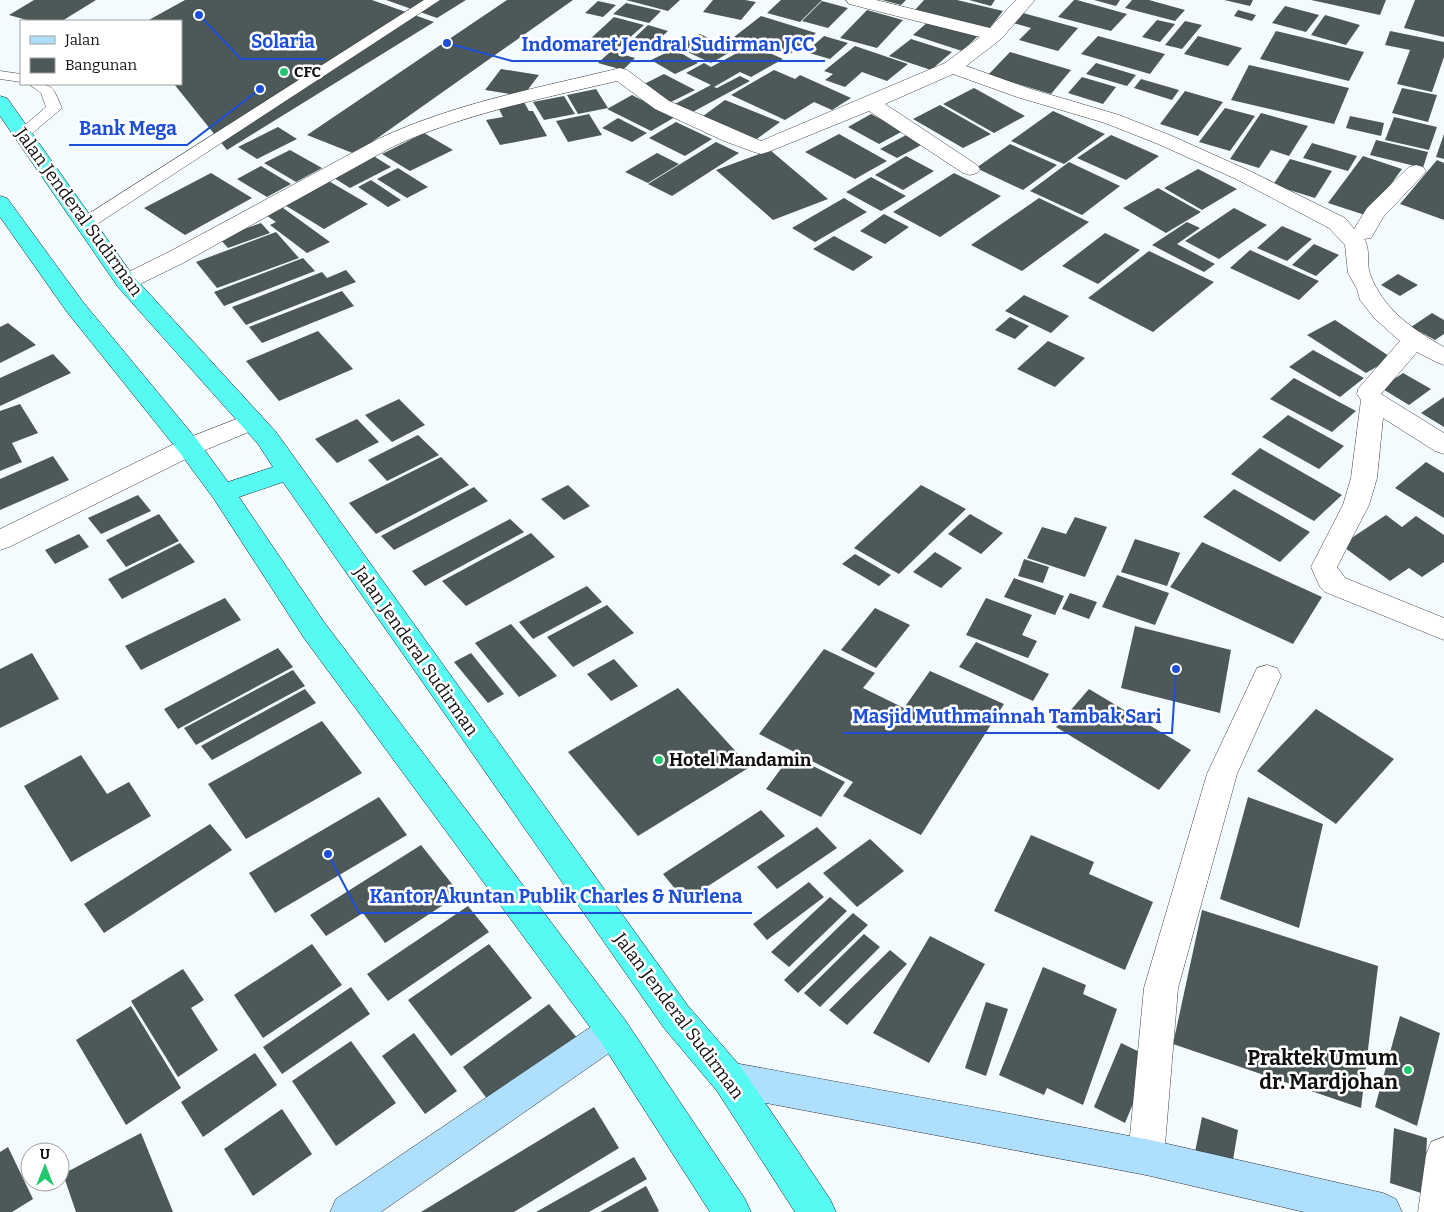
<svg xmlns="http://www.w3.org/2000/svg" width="1444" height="1212" font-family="Bitter,serif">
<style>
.building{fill:#4c5958}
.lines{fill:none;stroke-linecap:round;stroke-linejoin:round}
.lane-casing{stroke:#434343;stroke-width:1}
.street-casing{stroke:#434343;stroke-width:1}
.secondary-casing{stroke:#323232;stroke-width:1}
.highway-casing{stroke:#212121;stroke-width:1}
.lane{fill:#fff;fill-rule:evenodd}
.street{fill:#fff;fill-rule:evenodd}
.secondary{fill:#aedfff;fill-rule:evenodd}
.highway{fill:#57f9f3;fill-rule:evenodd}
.poi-dot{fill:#22c76e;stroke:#fff;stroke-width:2}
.labels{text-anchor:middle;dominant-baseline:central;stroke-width:5;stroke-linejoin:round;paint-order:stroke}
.far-poi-label{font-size:15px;font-weight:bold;fill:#101010;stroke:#fff;text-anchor:start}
.street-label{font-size:18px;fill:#101010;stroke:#fff}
.poi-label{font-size:18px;font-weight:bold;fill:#101010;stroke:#fff;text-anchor:start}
.near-poi-label{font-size:21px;font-weight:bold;fill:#101010;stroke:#fff;text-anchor:end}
.leader{fill:none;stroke:#1d4ed8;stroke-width:2}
.callout-dot{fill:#1d4ed8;stroke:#fff;stroke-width:2}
.callout-label{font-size:19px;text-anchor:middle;font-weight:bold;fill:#1d4ed8;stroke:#fff;stroke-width:5;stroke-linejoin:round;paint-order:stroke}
</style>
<rect width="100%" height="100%" fill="#f3fbff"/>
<path class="building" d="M34 0H96L62 21H30L9 15Z
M185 0H372L434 22 227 150 174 84H181V21H147Z
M386 0H466L437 18Z
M507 0H573L355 154 307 135Z
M626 0H680L668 11Z
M713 0H745L756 2 741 20 703 12Z
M781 0H822L800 22 767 13Z
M882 0H906L901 5Z
M924 0H957L1003 11 989 29 915 10Z
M969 0H995L991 6Z
M1074 0H1077L1127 14 1111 31 1058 17Z
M1094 0H1120L1116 6Z
M1132 0H1149L1185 10 1175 21 1125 8Z
M1224 0H1253L1250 6Z
M1311 0H1386L1380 15Z
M1415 0H1444V37L1404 28Z
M598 1 616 5 603 17 585 13Z
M822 1 848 8 828 28 802 21Z
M626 3 661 11 649 23 613 14Z
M1285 6 1319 15 1306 32 1272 23Z
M867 10 903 20 877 48 840 38Z
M1238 10 1256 15 1252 21 1234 16Z
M1023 13 1078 28 1058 51 1019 40 1031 28 1013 23Z
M1325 15 1360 25 1346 45 1311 35Z
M761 16 816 33 789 55 734 37Z
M614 17 644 25 618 48 588 41Z
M1157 20 1175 24 1160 42 1142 37Z
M929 21 978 36 962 51 913 35Z
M1185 21 1202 25 1182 49 1165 45Z
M648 25 668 31 644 53 624 48Z
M1276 31 1364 52 1349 81 1260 59Z
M1390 31 1444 42V57L1432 92 1397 84 1410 50 1385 45Z
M700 34 734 50 711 63 677 47Z
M824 36 848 43 830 59 806 52Z
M1098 36 1165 54 1150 74 1081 54Z
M1198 36 1242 48 1228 66 1184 54Z
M911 39 952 52 931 70 889 56Z
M752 45 783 59 751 77 740 72 714 87 717 88 740 76 750 81 689 114 673 105 711 85 686 73 704 63 711 67Z
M855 46 908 64 887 81 862 72 845 87 825 80 833 74 824 71Z
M674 49 698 63 675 74 651 60Z
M611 51 635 58 623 70 598 63Z
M1010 52 1071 70 1051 94 988 75Z
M1096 63 1136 75 1127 86 1086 74Z
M1249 65 1349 88 1334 124 1231 100Z
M501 69 539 75 523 96 485 90Z
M774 70 795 79 800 75 851 98 832 110 814 102 785 120 731 95Z
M664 74 695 90 669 103 638 87Z
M1082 77 1116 87 1103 104 1068 93Z
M1141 79 1179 90 1172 100 1134 88Z
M974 88 1025 116 994 133 943 104Z
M1402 88 1437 95 1428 122 1392 113Z
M596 89 608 108 578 114 567 95Z
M1185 91 1223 102 1198 136 1160 124Z
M632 95 675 117 651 131 607 109Z
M564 96 575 114 544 120 533 102Z
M725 100 780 122 754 141 699 119Z
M524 102 529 111H533L547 136 500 145 486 120 503 117 498 107Z
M940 105 991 134 963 148 913 119Z
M1225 108 1255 116 1230 151 1199 142Z
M1053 111 1105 134 1064 164 1011 141Z
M1261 113 1308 126 1289 156 1271 150 1259 168 1230 159Z
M589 114 602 135 568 142 556 121Z
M871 114 903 131 879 144 848 127Z
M1350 116 1384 123 1381 136 1346 128Z
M1394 117 1437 127 1429 150 1385 140Z
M618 118 647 133 632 142 602 128Z
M676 122 712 139 685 156 649 138Z
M278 127 297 139 257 159 238 147Z
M424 133 453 150 410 171 382 154Z
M839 134 887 161 855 179 805 152Z
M908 134 925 143 897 158 880 149Z
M1444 134V159L1436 157Z
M1111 135 1159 156 1126 180 1077 158Z
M1376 140 1428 152 1423 168 1370 155Z
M716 142 739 153 672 196 648 184Z
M1312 143 1357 156 1348 171 1303 158Z
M1010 144 1057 165 1023 190 976 168Z
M290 150 322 168 296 182 264 163Z
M770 150 828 199 773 220 716 170Z
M657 153 679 164 648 183 625 172Z
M372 155 391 167 350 188 331 176Z
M906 156 934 171 903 190 875 175Z
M1363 156 1402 169 1368 216 1328 203Z
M1290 159 1332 171 1315 198 1273 185Z
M1437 160 1444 163V220L1400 204Z
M1069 162 1120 186 1082 215 1030 191Z
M261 166 291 184 267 197 237 179Z
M398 168 428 187 407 198 377 179Z
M1198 169 1237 189 1202 210 1164 188Z
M211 173 252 198 185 235 144 208Z
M954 173 1001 196 940 237 893 212Z
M871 177 906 196 881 211 846 192Z
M327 180 368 204 324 229 283 204Z
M371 180 401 200 388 207 358 187Z
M1158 188 1201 212 1166 233 1123 208Z
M844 198 867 212 815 242 792 228Z
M1039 198 1089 222 1022 271 971 245Z
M279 205 330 242 307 253 270 225 276 222 263 213Z
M1234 208 1267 225 1219 259 1185 241Z
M884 214 909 227 885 244 860 231Z
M1187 222 1200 228 1177 244 1215 264 1204 272 1152 245Z
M261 223 270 233 228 248 219 238Z
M1282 226 1312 239 1287 261 1257 248Z
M276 232 299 258 217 288 196 262Z
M1105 233 1140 250 1098 284 1062 266Z
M834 236 873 257 853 271 813 249Z
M1314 244 1339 255 1316 276 1292 265Z
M1250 250 1319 281 1299 300 1230 268Z
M1149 251 1214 282 1153 332 1088 298Z
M303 258 315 271 224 306 214 292Z
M346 270 356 282 246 325 232 307 322 272 327 278Z
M1398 274 1418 285 1400 296 1381 285Z
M342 291 354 306 262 343 249 327Z
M1024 295 1069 316 1051 333 1005 311Z
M1432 313 1444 320V334L1435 340 1411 327Z
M1010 317 1029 326 1015 339 995 330Z
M1335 320 1392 358 1366 373 1307 335Z
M8 323 36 345 0 363V327Z
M318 331 353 369 279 401 246 361Z
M1048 341 1085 358 1055 387 1017 369Z
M1313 350 1364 378 1340 397 1289 367Z
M53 354 71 373 0 406V378Z
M1403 373 1431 389 1409 405 1381 388Z
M1294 378 1356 411 1332 432 1270 399Z
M1444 397V427L1421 413Z
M399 399 425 425 392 442 365 415Z
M20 404 38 433 12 443 22 462 0 471V411Z
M1288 415 1344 446 1319 469 1262 437Z
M357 419 379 442 337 463 315 439Z
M418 435 439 455 387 481 368 460Z
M1260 448 1342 495 1314 521 1231 474Z
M53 456 69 480 0 510V479Z
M441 457 469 485 376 534 349 503Z
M1426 462 1444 473V518L1395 488Z
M568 485 590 506 564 520 541 499Z
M921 485 966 509 899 574 854 548Z
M474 487 488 501 394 550 381 536Z
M1234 489 1310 532 1280 562 1203 517Z
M138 495 151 511 101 534 88 518Z
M159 514 179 541 126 567 106 540Z
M970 514 1003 533 981 554 948 534Z
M1386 515 1402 527 1416 516 1444 535V562L1422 577 1409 568 1390 581 1341 545Z
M1075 517 1107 527 1085 577 1027 558 1042 527 1066 534Z
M510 519 524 532 425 586 412 571Z
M531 533 555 557 466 606 442 581Z
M79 534 89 547 55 564 45 550Z
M1135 539 1180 553 1167 586 1121 572Z
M1202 542 1322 597 1293 644 1170 587Z
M180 543 195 562 122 599 108 579Z
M935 552 962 568 941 588 913 572Z
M855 554 891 575 879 586 842 564Z
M1024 559 1049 567 1043 583 1018 576Z
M1117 575 1169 593 1155 625 1102 607Z
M1014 578 1064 596 1055 615 1004 597Z
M587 586 602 602 533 639 519 622Z
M1070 593 1097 602 1089 619 1062 609Z
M225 598 241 620 141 670 125 646Z
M986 598 1032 615 1022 635 1037 641 1028 658 966 635Z
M607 605 634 633 573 667 547 637Z
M875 608 910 625 876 668 841 650Z
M511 624 557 676 519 697 475 643Z
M1135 626 1231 650 1220 713 1121 688Z
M976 642 1049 674 1033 701 959 667Z
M278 648 293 667 178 729 164 709Z
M824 649 875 673 863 688 904 708 930 671 1004 704 921 835 843 796 853 782 759 734Z
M32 653 59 699 0 728V669Z
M471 653 504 694 488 703 454 662Z
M614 659 638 686 611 701 587 674Z
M293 670 305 686 196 745 184 728Z
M678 688 750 767 638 836 568 752Z
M305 689 316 703 212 760 201 746Z
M1089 689 1191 750 1159 790 1056 727Z
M1316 709 1394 759 1336 824 1257 771Z
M322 721 362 773 246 839 208 784Z
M81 755 107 794 129 782 151 816 71 862 24 786Z
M791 755 845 782 821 817 766 789Z
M379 797 407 835 275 913 249 873Z
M1248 797 1323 824 1299 928 1220 899Z
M761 810 785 836 685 901 663 874Z
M210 824 232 850 104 933 84 904Z
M817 827 837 848 777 889 757 867Z
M1031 835 1094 862 1089 874 1153 902 1125 970 994 911Z
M870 839 904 871 857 907 823 873Z
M421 845 460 894 385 943 363 913 326 936 310 915Z
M809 882 824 897 767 940 753 924Z
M830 897 847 911 789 967 771 952Z
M468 906 489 932 388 1001 367 974Z
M1202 910 1378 966 1361 1108 1173 1044Z
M853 913 868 925 798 993 784 980Z
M864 934 880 947 820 1007 804 993Z
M930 936 985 964 929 1063 873 1033Z
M312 944 342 985 263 1038 234 995Z
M489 944 532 998 451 1056 408 1000Z
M890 950 907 964 847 1025 829 1010Z
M1043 967 1086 985 1083 994 1117 1009 1083 1105 1047 1088 1044 1095 999 1075Z
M183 969 204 1000 191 1008 218 1050 178 1077 131 1001Z
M351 987 370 1014 282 1074 263 1047Z
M986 1002 1008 1009 986 1076 965 1068Z
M549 1004 578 1039 491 1104 463 1067Z
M131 1006 181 1088 126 1125 76 1040Z
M1400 1016 1440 1033 1417 1126 1375 1107Z
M414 1033 457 1091 425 1114 382 1056Z
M351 1041 396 1103 336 1146 292 1081Z
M1121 1043 1152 1058 1125 1123 1094 1107Z
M255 1053 277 1085 203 1137 181 1102Z
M594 1107 619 1148 514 1212H421Z
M282 1109 312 1154 253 1196 224 1149Z
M1202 1117 1238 1130 1232 1166 1195 1152Z
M1394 1128 1427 1138 1424 1194 1390 1183Z
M141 1133 173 1212H76L63 1174Z
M8 1147 33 1199 12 1212H0V1152Z
M634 1157 647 1179 589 1212H536Z
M646 1186 659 1211 657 1212H600Z"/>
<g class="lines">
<defs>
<path id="lane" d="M424 0H440L91 228H79L77 224 79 220Z
M0 71 21 74V82L0 79Z
M29 84C54 84 52 86 62 108L27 138H17L14 135 17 132 46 107 41 93Z"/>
<path id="street" d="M846 0H876L990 28 1016 0H1035L1001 39 966 66 1031 89 1119 115 1172 136 1250 171 1345 218 1354 229 1367 208 1409 167 1416 165 1423 167 1426 171 1423 175 1384 216 1371 238 1364 239C1371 249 1366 263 1370 274 1383 309 1412 329 1444 347V365L1436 362 1417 352 1381 394 1444 433V454L1435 451 1383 418 1377 478 1369 505 1337 567 1345 578 1444 618V640L1325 592 1320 587 1311 567 1343 505 1351 478 1361 400 1357 394 1358 389 1400 341 1375 319 1360 300 1357 289 1348 273 1345 245 1329 228 1236 179 1158 144 1105 123 1017 97 953 74 885 104 977 165 980 169 977 173 970 175 963 173 869 111 768 152 761 154 754 152 724 141 655 109 617 81C540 99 463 114 392 147L183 263 134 287 126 289 118 287 115 282 118 277 167 253 378 139C455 103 538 88 620 68L627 70 669 101 761 141 945 63 980 37 849 4Z
M252 413 261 415 264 421 261 427 198 453 9 547 0 550V529L180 441Z
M1267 665 1277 668 1281 676 1237 774 1178 988 1164 1157 1159 1170 1146 1175 1133 1170 1128 1157 1144 988 1207 774 1257 668Z
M1444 1137V1212H1418L1426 1155 1431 1142Z"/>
<path id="secondary" d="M613 1015 625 1020 630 1031 625 1042 381 1212H330L336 1199 601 1020Z
M729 1062 1146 1139 1383 1193 1396 1199 1402 1212H1304L1146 1175 729 1096 717 1091 711 1079 717 1067Z"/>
<path id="highway" d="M0 96 7 98 134 277 276 432 688 1006 741 1067 830 1199 836 1212H795L717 1091 664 1028 283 482 239 497 324 622 625 1020 745 1199 751 1212H710L601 1042 304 638 214 499 180 453 67 312 0 217V196L7 198 83 302 198 441 228 482 273 467 258 444 118 287 0 116Z"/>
</defs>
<use href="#lane" class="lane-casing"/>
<use href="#street" class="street-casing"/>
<use href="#secondary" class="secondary-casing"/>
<use href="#highway" class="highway-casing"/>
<use href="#lane" class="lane"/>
<use href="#street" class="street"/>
<use href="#secondary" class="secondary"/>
<use href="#highway" class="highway"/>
</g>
<g class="poi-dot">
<circle cx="284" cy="72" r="5"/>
<circle cx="659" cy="760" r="5"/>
<circle cx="1408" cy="1070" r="5"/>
</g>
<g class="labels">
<g class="far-poi-label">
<text x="294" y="72">CFC</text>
</g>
<g class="street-label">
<text transform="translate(79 212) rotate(54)">Jalan Jenderal Sudirman</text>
<text transform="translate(416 651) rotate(55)">Jalan Jenderal Sudirman</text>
<text transform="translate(679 1016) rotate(53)">Jalan Jenderal Sudirman</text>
</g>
<g class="poi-label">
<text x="669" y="760">Hotel Mandamin</text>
</g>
<g class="near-poi-label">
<text x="1398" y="1058">Praktek Umum<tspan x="1398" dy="24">dr. Mardjohan</tspan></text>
</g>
</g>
<path class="leader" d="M199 15L241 59H325M447 43L512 61H825M260 89L187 145H69M1176 669L1172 733H843M328 854L359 913H752"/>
<g class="callout-dot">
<circle cx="199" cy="15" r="5"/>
<circle cx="447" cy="43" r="5"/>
<circle cx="260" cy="89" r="5"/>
<circle cx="1176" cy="669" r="5"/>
<circle cx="328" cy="854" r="5"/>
</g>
<g class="callout-label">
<text x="283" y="48">Solaria</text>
<text x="668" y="51">Indomaret Jendral Sudirman JCC</text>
<text x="128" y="135">Bank Mega</text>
<text x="1007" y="723">Masjid Muthmainnah Tambak Sari</text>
<text x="556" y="903">Kantor Akuntan Publik Charles &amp; Nurlena</text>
</g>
<rect x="20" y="20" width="162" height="65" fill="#ffffff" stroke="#9f9f9f"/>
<rect x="30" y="36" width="25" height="8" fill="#aedfff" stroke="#9f9f9f"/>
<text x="65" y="45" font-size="15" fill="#101010">Jalan</text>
<rect x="30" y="58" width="25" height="15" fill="#4c5958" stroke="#9f9f9f"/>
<text x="65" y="70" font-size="15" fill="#101010">Bangunan</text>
<g transform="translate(45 1167)"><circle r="24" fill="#ffffff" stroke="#9f9f9f"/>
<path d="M0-4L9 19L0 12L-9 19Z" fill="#22c76e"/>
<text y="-8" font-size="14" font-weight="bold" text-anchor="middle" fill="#101010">U</text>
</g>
</svg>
